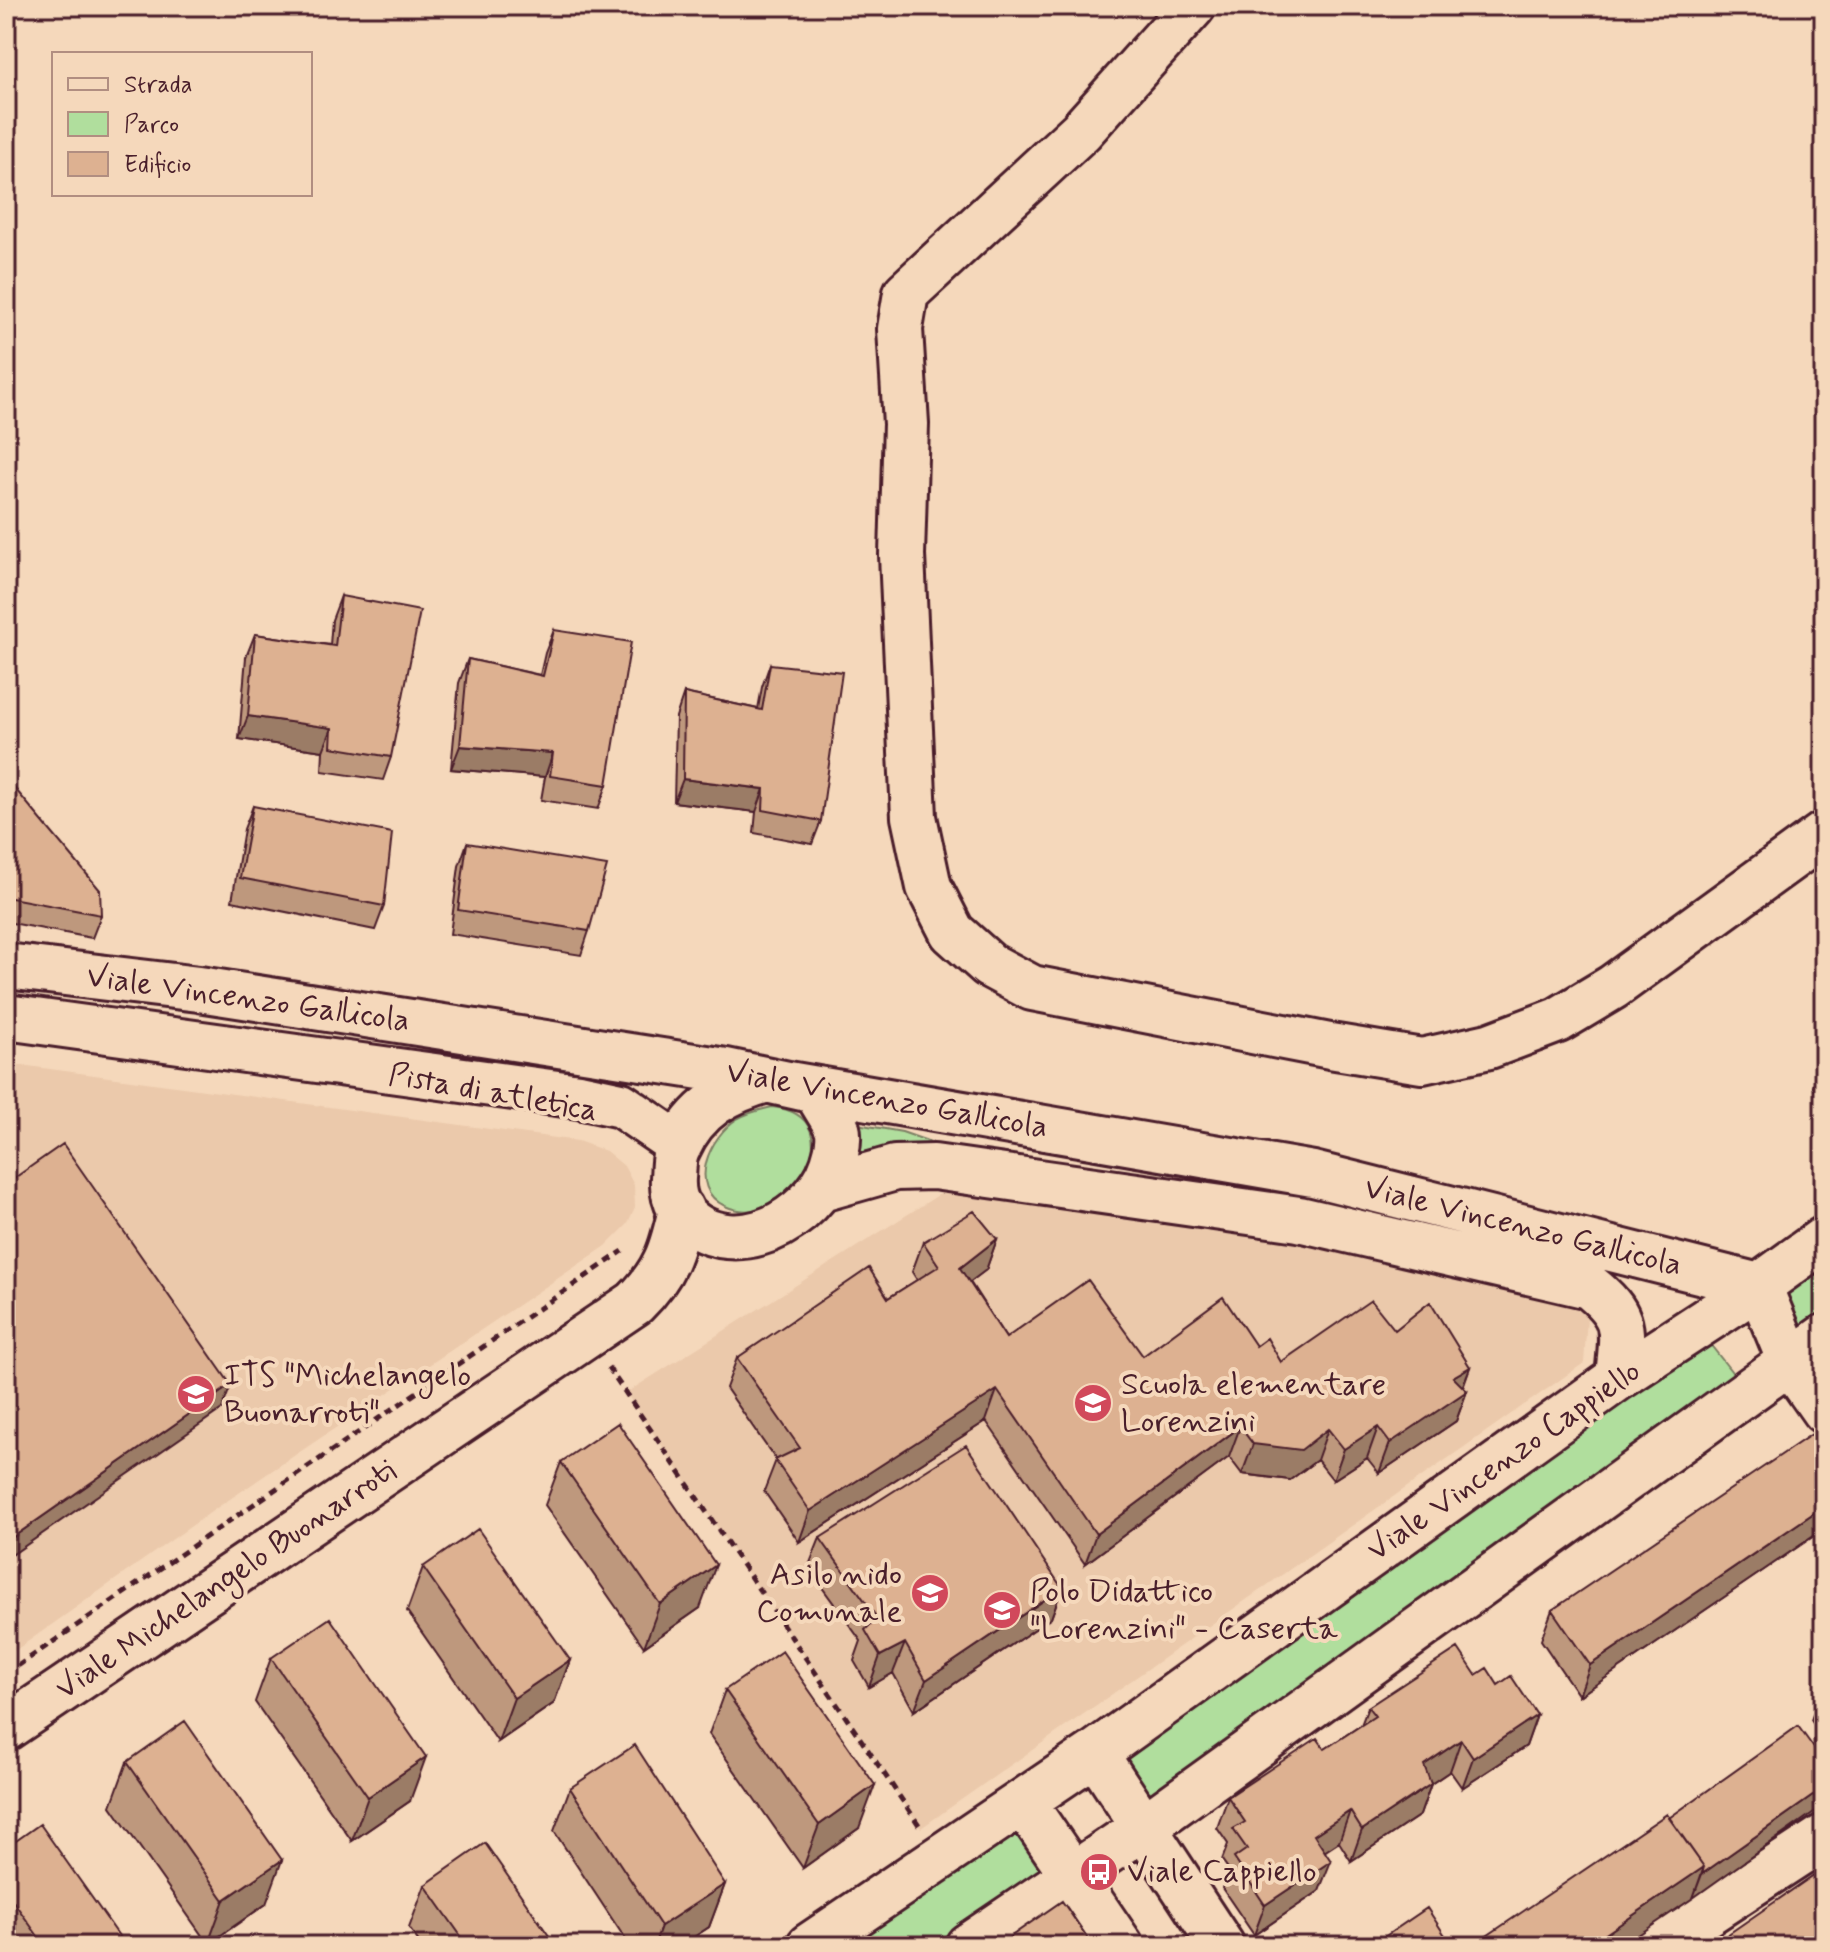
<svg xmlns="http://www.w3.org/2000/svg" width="1830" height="1952" font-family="Mynerve,sans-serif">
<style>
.built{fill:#ebc9ab}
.green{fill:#b0de9d;stroke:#7d7e64;stroke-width:2}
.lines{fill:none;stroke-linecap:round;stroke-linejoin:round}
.minor-casing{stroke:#4a1f2b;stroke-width:50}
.path{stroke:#4a1f2b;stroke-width:5;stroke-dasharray:8 6;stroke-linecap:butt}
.minor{stroke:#f5d8bb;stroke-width:44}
.wall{fill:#be987d;stroke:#4a1f2b;stroke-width:2}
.shaded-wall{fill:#9b7c66;stroke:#4a1f2b;stroke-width:2}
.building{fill:#ddb191;stroke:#4a1f2b;stroke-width:2}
.labels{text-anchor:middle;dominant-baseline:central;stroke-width:8;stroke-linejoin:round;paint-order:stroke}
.street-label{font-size:32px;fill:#4a1f2b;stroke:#f5d8bb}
.poi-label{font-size:32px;fill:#4a1f2b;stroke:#f5d8bb;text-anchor:start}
</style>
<rect width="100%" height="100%" fill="#f5d8bb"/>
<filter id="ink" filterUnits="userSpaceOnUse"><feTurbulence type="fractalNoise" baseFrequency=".0125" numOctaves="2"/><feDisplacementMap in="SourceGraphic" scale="16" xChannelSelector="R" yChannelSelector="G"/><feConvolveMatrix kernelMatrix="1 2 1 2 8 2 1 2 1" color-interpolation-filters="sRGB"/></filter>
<g filter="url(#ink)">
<path class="built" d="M6 1063 578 1141 606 1151 624 1166 634 1185 635 1207 627 1225 606 1246 221 1505 6 1657Z
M973 1173 1589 1286 1584 1363 921 1828 626 1393Z"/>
<path class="green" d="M772 1107C859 1116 789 1235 725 1206 686 1188 710 1136 737 1119 747 1113 759 1110 772 1107Z
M846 1122 902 1132 959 1152 849 1160Z
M1824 1261V1319L1801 1336 1780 1294Z
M1706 1339 1735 1376 1149 1806 1119 1756Z
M1015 1829 1044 1868 931 1946H845Z"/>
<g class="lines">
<defs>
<path id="minor" d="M1193 6 1081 131 906 293 900 329 906 424 902 555 914 817 929 887 952 932 989 965 1032 988 1330 1046 1422 1061 1489 1046 1558 1020 1613 987 1824 834
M6 966 199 989 726 1071 788 1084 1313 1174 1759 1286
M6 1017 579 1096 621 1105 679 1145
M767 1080 816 1091C822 1103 832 1116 837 1128 841 1141 834 1164 828 1176 815 1201 788 1225 759 1233 718 1245 670 1225 673 1178 674 1167 673 1157 678 1148 696 1108 727 1091 767 1080Z
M821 1189 895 1168 934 1167 1299 1219 1589 1286C1629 1318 1622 1330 1618 1378
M1759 1286 1791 1364 1824 1411
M6 1728 635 1303C665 1273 672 1251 681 1209
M1095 1753 1222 1946
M1023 1802 1121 1946
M809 1946 1095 1753 1618 1378 1759 1286 1824 1239
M968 1946 1144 1827 1824 1337
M1657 1946 1824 1837"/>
</defs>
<use href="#minor" class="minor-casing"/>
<path class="path" d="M608 1367 919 1825
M6 1674 623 1251"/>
<use href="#minor" class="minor"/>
</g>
<path class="wall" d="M341 596 391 757 383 780 322 771 323 751 239 739 246 657 255 634 330 645 332 620Z
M554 630 607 785 598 809 541 800 545 777 451 769 459 683 468 659 540 675 545 653Z
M770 664 821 821 812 844 754 833 756 812 674 802 676 717 684 693 758 709 762 687Z
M6 778 101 915 92 938 6 922Z
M253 806 384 906 375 930 232 901 244 829Z
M467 843 589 931 581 955 450 934 459 866Z
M1824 1056V1102L1813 1087Z
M997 1239 986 1270 970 1282 1006 1338 1143 1356 1256 1346 1281 1362 1395 1330 1470 1367 1463 1387 1467 1391 1456 1421 1379 1473 1367 1458 1333 1480 1317 1460 1290 1480 1242 1474 1229 1457 1085 1564 986 1421 799 1542 764 1491 776 1460 726 1388 737 1358 888 1298 917 1280 912 1272 923 1242Z
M1824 1445V1529L1579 1696 1541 1640 1552 1610Z
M561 1462 700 1608 644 1647 545 1505Z
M820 1538 1062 1588 1051 1618 914 1711 893 1673 869 1687 854 1661 861 1641 808 1568Z
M423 1567 570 1660 554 1703 498 1742 407 1611Z
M271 1658 410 1801 352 1841 255 1702Z
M1476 1675 1498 1685 1537 1715 1526 1746 1462 1788 1450 1771 1431 1784 1420 1815 1351 1861 1339 1842 1324 1851 1319 1891 1254 1935 1222 1888 1229 1870 1222 1860 1228 1844 1217 1828 1228 1797 1325 1749 1361 1725 1368 1707Z
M725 1690 859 1828 803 1868 709 1734Z
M1824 1693V1739L1811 1720 1820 1696Z
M127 1762 266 1904 208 1944 111 1806Z
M570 1788 725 1884 709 1927 680 1946H630L554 1831Z
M6 1848 126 1946H6Z
M425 1885 556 1946H422L409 1928Z"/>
<path class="shaded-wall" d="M248 716 332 728 323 751 239 739Z
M460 746 553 753 545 777 451 769Z
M683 779 764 789 756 812 674 802Z
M997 1239 986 1270 949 1298 960 1268Z
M1470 1367 1459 1396 1467 1391 1456 1421 1379 1473 1390 1443 1453 1377Z
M231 1385 222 1409 6 1559V1542Z
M997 1390 986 1421 799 1542 810 1511Z
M1240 1427 1229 1457 1085 1564 1096 1534Z
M1378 1427 1367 1458 1333 1480 1344 1449Z
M1328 1429 1317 1460 1290 1480 1242 1474 1253 1444Z
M1824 1506V1529L1579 1696 1590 1665Z
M716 1565 700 1608 644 1647 660 1604Z
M1062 1588 1051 1618 914 1711 926 1680Z
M905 1643 893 1673 869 1687 880 1656Z
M570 1660 554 1703 498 1742 514 1698Z
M1537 1715 1526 1746 1462 1788 1473 1758Z
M1461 1740 1450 1771 1413 1796 1424 1765Z
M426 1757 410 1801 352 1841 368 1797Z
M1431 1784 1420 1815 1351 1861 1362 1830Z
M875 1785 859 1828 803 1868 819 1825Z
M1824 1788V1805L1693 1898 1702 1874Z
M1350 1811 1339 1842 1303 1866 1314 1835Z
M282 1860 266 1904 208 1944 224 1900Z
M1331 1861 1319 1891 1254 1935 1265 1905Z
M1704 1867 1693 1898 1622 1946H1588Z
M725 1884 709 1927 680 1946H654L661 1926Z"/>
<path class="building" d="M341 596 420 611 391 757 331 747 332 728 248 716 255 634 335 646Z
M554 630 631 642 607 785 550 776 553 753 460 746 468 659 543 676Z
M770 664 842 672 821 821 763 810 764 789 683 779 684 693 762 710Z
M6 778 100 890 101 915 6 897Z
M253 806 392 833 384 906 240 878Z
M467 843 607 866 589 931 458 910Z
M63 1144 231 1385 6 1542V1184Z
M974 1211 997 1239 960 1268 1006 1338 1088 1280 1143 1356 1223 1297 1256 1346 1267 1338 1281 1362 1371 1300 1395 1330 1430 1302 1470 1367 1453 1377 1467 1391 1390 1443 1378 1427 1344 1449 1328 1429 1301 1450 1253 1444 1240 1427 1096 1534 997 1390 810 1511 775 1460 800 1448 737 1358 869 1268 888 1298 939 1266 923 1242Z
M618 1423 716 1565 660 1604 561 1462Z
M1815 1432 1824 1445V1506L1590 1665 1552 1610Z
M966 1445 1062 1588 926 1680 905 1643 880 1656 865 1630 877 1618 820 1538Z
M478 1529 570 1660 514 1698 423 1567Z
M330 1618 426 1757 368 1797 271 1658Z
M1458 1648 1476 1675 1487 1668 1498 1685 1511 1676 1537 1715 1473 1758 1461 1740 1424 1765 1431 1784 1362 1830 1350 1811 1314 1835 1331 1861 1265 1905 1234 1858 1247 1849 1233 1829 1245 1822 1228 1797 1317 1738 1325 1749 1375 1716 1368 1707Z
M782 1651 875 1785 819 1825 725 1690Z
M1824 1693V1703L1820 1696Z
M185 1721 282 1860 224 1900 127 1762Z
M1798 1726 1824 1762V1788L1702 1874 1704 1867 1669 1818Z
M635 1745 725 1884 661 1926 570 1788Z
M1667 1814 1704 1867 1588 1946H1472Z
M40 1824 126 1946H45L6 1891V1848Z
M485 1843 556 1946H468L425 1885Z
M1824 1868V1946H1711Z
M1062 1901 1093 1946H997Z
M1427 1908 1452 1946H1371Z"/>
</g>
<defs>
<symbol id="school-disc" viewBox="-11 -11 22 22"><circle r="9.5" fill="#d1495b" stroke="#f5d8bb"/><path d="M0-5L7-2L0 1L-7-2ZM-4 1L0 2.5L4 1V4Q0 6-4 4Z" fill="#fff"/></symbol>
<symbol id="bus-disc" viewBox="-11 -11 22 22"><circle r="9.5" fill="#d1495b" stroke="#f5d8bb"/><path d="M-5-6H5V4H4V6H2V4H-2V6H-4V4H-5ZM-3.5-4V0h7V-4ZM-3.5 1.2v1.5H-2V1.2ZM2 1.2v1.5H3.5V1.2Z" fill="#fff"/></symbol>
</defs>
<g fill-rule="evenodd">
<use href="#school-disc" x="174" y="1372" width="44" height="44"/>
<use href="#school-disc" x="1071" y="1381" width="44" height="44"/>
<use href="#school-disc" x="908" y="1571" width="44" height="44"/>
<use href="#school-disc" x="980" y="1588" width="44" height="44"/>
<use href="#bus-disc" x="1077" y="1850" width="44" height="44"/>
</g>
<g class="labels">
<g class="street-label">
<text transform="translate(248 999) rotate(8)">Viale Vincenzo Gallicola</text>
<text transform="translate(493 1093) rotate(10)">Pista di atletica</text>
<text transform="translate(887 1100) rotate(10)">Viale Vincenzo Gallicola</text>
<text transform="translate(1523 1227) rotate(14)">Viale Vincenzo Gallicola</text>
<text transform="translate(1504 1461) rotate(-35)">Viale Vincenzo Cappiello</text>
<text transform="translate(226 1580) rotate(-34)">Viale Michelangelo Buonarroti</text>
</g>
<g class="poi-label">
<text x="224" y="1376">ITS "Michelangelo<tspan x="224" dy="37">Buonarroti"</tspan></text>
<text x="1121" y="1385">Scuola elementare<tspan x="1121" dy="37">Lorenzini</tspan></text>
<text x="902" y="1575" text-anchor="end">Asilo nido<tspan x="902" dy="37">Comunale</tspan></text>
<text x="1030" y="1592">Polo Didattico<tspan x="1030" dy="37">"Lorenzini" - Caserta</tspan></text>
<text x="1127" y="1872">Viale Cappiello</text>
</g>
</g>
<rect width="1830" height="1952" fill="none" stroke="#f5d8bb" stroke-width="32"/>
<rect x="16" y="16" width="1798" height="1920" fill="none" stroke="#4a1f2b" stroke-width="3" filter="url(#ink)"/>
<rect x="52" y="52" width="260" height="144" fill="#f5d8bb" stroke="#b18e81" stroke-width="2"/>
<rect x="68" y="78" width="40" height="12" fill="#f5d8bb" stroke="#b18e81" stroke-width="2"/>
<text x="124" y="92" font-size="24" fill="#4a1f2b">Strada</text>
<rect x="68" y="112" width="40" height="24" fill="#b0de9d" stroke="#b18e81" stroke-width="2"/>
<text x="124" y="132" font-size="24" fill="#4a1f2b">Parco</text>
<rect x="68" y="152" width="40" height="24" fill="#ddb191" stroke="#b18e81" stroke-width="2"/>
<text x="124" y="172" font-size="24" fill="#4a1f2b">Edificio</text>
</svg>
